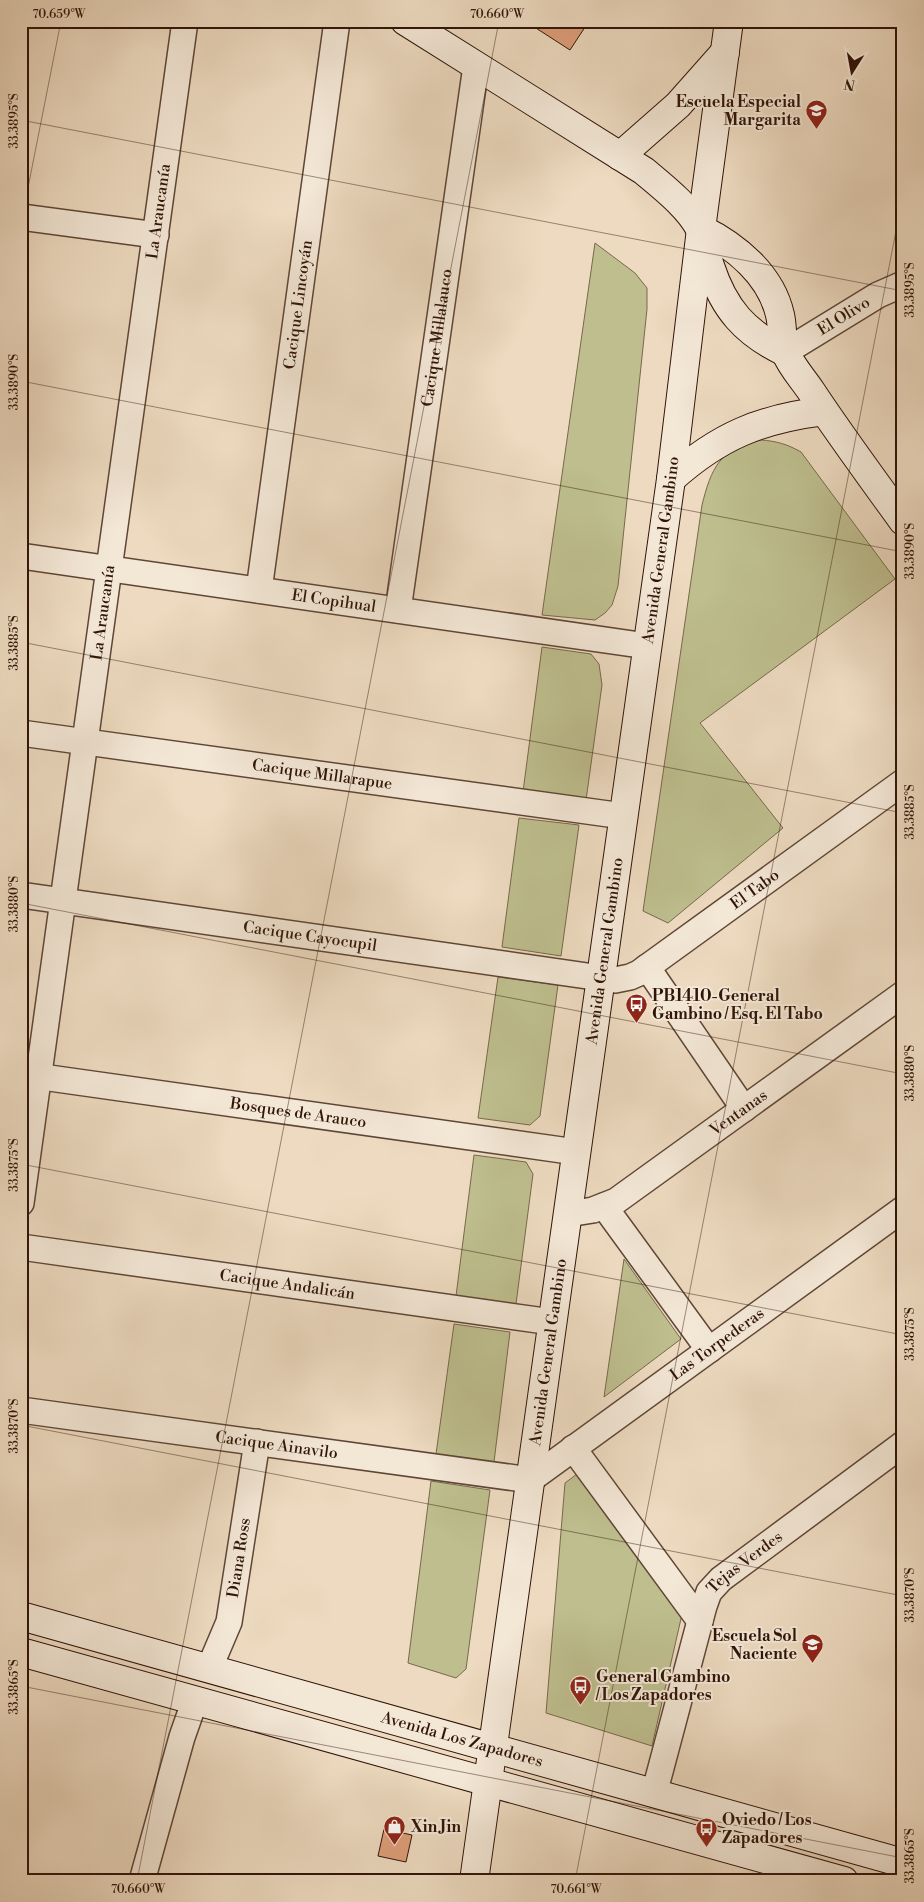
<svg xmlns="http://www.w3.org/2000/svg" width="924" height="1902" font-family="'Libre Bodoni',serif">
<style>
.green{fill:#bebe8e;stroke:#77694b}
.building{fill:#de9f7a;stroke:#301408}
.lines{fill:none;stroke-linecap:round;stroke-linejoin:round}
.street-casing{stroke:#5f4636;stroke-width:28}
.secondary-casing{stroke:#301408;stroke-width:30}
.street{stroke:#f3e7d6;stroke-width:25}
.secondary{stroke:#f3e7d6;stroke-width:28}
.ticks{fill:none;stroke:#301408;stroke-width:1;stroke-opacity:0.45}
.labels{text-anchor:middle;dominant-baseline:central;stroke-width:4;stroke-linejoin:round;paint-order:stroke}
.poi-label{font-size:16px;font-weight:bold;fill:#301408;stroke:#f3e7d6;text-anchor:start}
.street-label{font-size:16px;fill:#301408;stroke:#f3e7d6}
.neatline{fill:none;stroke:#301408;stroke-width:2}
.ticks-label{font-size:12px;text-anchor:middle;fill:#301408}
</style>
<rect width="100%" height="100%" fill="#eddac0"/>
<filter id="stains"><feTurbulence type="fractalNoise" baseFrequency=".004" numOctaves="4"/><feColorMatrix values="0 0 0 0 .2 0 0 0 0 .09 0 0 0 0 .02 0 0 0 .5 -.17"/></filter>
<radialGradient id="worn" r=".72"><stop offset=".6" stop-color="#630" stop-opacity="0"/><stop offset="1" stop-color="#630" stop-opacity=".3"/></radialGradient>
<path class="green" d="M595 243 635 273 647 288V309L618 586 612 605 605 613 595 620 542 615Z
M761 440C776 441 787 444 801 452L895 579 700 723 783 828 668 923 643 911 702 505C711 469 720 447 761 440Z
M542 647 591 654 599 664 602 685 586 800 523 792Z
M519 818 579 825 561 956 502 947Z
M498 977 558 985 540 1116 530 1125 478 1118Z
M474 1155 526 1162 533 1174 516 1304 456 1296Z
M624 1259 681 1339 604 1397Z
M454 1324 510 1332 494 1462 436 1454Z
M593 1462 688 1588 652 1746 546 1713 565 1483Z
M431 1481 490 1490 466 1669 456 1678 408 1663Z"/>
<path class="building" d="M525 21H589L570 50Z
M384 1829 412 1835 406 1862 378 1856Z
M595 1874 622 1881H594Z"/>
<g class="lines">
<defs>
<g id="street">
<path d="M21 217 156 235"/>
<path id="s1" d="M785 352 878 295 903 284"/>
<path id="s2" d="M21 556 647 646"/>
<path id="s3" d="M259 590 337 21"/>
<path id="s4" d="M398 610 476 66"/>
<path id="s5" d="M21 733 623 816"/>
<path id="s6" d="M21 895 615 980 630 977 639 973 903 782"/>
<path d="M647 967 744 1109"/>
<path id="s7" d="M21 1074 576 1152"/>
<path id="s8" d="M21 1203 185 21"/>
<path d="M604 1206 709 1350"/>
<path id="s9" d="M568 1214 593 1210 616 1201 903 994"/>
<path id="s10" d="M21 1247 552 1322"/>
<path id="s11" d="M21 1410 530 1480 903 1209"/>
<path d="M573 1448 700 1621"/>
<path id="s12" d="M209 1669 229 1622 257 1442"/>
<path id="s13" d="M654 1794 704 1606 709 1592 721 1579 903 1444"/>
<path d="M142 1881 182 1737 195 1700"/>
</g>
<g id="secondary">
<path d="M405 21 644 171C663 187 689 207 700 229 705 238 706 255 710 266 724 309 745 333 785 352"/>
<path d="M620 156 678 105 725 52"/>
<path d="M701 229C736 246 771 275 780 315 783 327 781 342 786 353 791 366 803 379 811 391 840 435 872 478 903 521"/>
<path d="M671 479C719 436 760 419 824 411"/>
<path id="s14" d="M21 1616 903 1863"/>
<path d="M21 1652 844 1881"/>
<path id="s15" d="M474 1881 671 479 701 229 729 21"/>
</g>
</defs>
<use href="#street" class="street-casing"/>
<use href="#secondary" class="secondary-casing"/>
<use href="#street" class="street"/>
<use href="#secondary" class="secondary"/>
</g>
<path class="ticks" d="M858 21 903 30M21 120 903 291M21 223 61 21M21 381 903 552M21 642 903 813M21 903 903 1074M21 1164 903 1335M21 1425 903 1596M21 1686 903 1858M137 1881 499 21M575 1881 903 195"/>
<defs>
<symbol id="school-pin" viewBox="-11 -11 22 30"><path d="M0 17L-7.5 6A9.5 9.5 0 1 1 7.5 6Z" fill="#8f2418" stroke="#f3e7d6"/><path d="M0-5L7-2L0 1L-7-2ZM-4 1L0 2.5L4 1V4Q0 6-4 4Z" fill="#fff"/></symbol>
<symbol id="bus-pin" viewBox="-11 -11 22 30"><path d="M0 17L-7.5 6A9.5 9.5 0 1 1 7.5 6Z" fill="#8f2418" stroke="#f3e7d6"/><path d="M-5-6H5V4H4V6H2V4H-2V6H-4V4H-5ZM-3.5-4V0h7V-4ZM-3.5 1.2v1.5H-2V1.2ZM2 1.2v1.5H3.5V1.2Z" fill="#fff"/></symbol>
<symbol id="shop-pin" viewBox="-11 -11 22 30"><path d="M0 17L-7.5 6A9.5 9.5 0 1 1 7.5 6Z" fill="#8f2418" stroke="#f3e7d6"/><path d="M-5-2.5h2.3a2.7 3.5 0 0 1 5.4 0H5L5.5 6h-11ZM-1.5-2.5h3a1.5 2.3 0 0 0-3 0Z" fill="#fff"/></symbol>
</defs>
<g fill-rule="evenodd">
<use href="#school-pin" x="804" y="98" width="25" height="34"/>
<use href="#bus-pin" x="624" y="992" width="25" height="34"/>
<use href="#school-pin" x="800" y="1632" width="25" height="34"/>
<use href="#bus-pin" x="568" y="1674" width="25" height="34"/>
<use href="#shop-pin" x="382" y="1814" width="25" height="34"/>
<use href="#bus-pin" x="694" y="1816" width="25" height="34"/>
</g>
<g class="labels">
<g class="poi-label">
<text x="801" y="102" text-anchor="end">Escuela Especial<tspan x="801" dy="18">Margarita</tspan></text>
<text x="652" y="996">PB1410-General<tspan x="652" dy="18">Gambino / Esq. El Tabo</tspan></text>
<text x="797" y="1636" text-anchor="end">Escuela Sol<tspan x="797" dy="18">Naciente</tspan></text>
<text x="596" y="1677">General Gambino<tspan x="596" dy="18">/ Los Zapadores</tspan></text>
<text x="722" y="1820">Oviedo / Los<tspan x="722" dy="18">Zapadores</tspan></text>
<text x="411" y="1827">Xin Jin</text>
</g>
<g class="street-label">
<text stroke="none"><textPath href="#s8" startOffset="1001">La Araucanía</textPath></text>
<text stroke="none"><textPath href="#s3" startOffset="288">Cacique Lincoyán</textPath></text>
<text stroke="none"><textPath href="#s1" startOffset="69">El Olivo</textPath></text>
<text stroke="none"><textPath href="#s4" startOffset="275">Cacique Millalauco</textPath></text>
<text stroke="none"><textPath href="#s15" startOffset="1344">Avenida General Gambino</textPath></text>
<text stroke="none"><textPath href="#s2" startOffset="316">El Copihual</textPath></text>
<text stroke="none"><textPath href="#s8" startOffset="596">La Araucanía</textPath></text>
<text stroke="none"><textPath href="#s5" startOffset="304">Cacique Millarapue</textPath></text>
<text stroke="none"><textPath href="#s6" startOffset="768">El Tabo</textPath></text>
<text stroke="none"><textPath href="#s6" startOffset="292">Cacique Cayocupil</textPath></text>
<text stroke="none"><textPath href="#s15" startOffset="939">Avenida General Gambino</textPath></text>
<text stroke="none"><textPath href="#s9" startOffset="201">Ventanas</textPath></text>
<text stroke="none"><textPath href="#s7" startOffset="280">Bosques de Arauco</textPath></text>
<text stroke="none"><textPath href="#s10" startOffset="269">Cacique Andalicán</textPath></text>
<text stroke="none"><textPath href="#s11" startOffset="745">Las Torpederas</textPath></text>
<text stroke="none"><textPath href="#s15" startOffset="534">Avenida General Gambino</textPath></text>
<text stroke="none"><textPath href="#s11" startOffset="258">Cacique Ainavilo</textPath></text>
<text stroke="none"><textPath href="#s12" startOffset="116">Diana Ross</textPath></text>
<text stroke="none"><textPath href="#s13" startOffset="256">Tejas Verdes</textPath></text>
<text stroke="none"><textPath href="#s14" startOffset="458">Avenida Los Zapadores</textPath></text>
</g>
</g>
<rect width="924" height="1902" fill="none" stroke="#eddac0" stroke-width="55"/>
<g transform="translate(852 72) rotate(191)" stroke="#f3e7d6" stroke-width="4" paint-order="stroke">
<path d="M0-4L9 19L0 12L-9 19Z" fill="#301408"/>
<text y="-8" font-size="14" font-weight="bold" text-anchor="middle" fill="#301408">N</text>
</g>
<rect x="28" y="28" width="868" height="1846" class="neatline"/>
<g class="ticks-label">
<text x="59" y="18">70.659°W</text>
<text x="497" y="18">70.660°W</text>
<text transform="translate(14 121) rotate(-90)" y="4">33.3895°S</text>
<text transform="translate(910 290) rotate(-90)" y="4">33.3895°S</text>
<text transform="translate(14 382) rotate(-90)" y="4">33.3890°S</text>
<text transform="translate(910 551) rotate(-90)" y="4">33.3890°S</text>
<text transform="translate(14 643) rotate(-90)" y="4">33.3885°S</text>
<text transform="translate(910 812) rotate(-90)" y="4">33.3885°S</text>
<text transform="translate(14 904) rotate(-90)" y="4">33.3880°S</text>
<text transform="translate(910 1073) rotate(-90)" y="4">33.3880°S</text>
<text transform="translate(14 1165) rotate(-90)" y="4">33.3875°S</text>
<text transform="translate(910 1334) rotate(-90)" y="4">33.3875°S</text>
<text transform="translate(14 1426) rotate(-90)" y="4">33.3870°S</text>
<text transform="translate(910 1595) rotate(-90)" y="4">33.3870°S</text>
<text transform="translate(14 1687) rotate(-90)" y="4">33.3865°S</text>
<text transform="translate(910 1856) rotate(-90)" y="4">33.3865°S</text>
<text x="138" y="1893">70.660°W</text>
<text x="576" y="1893">70.661°W</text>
</g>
<rect width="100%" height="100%" filter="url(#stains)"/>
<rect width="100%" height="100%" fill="url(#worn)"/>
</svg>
